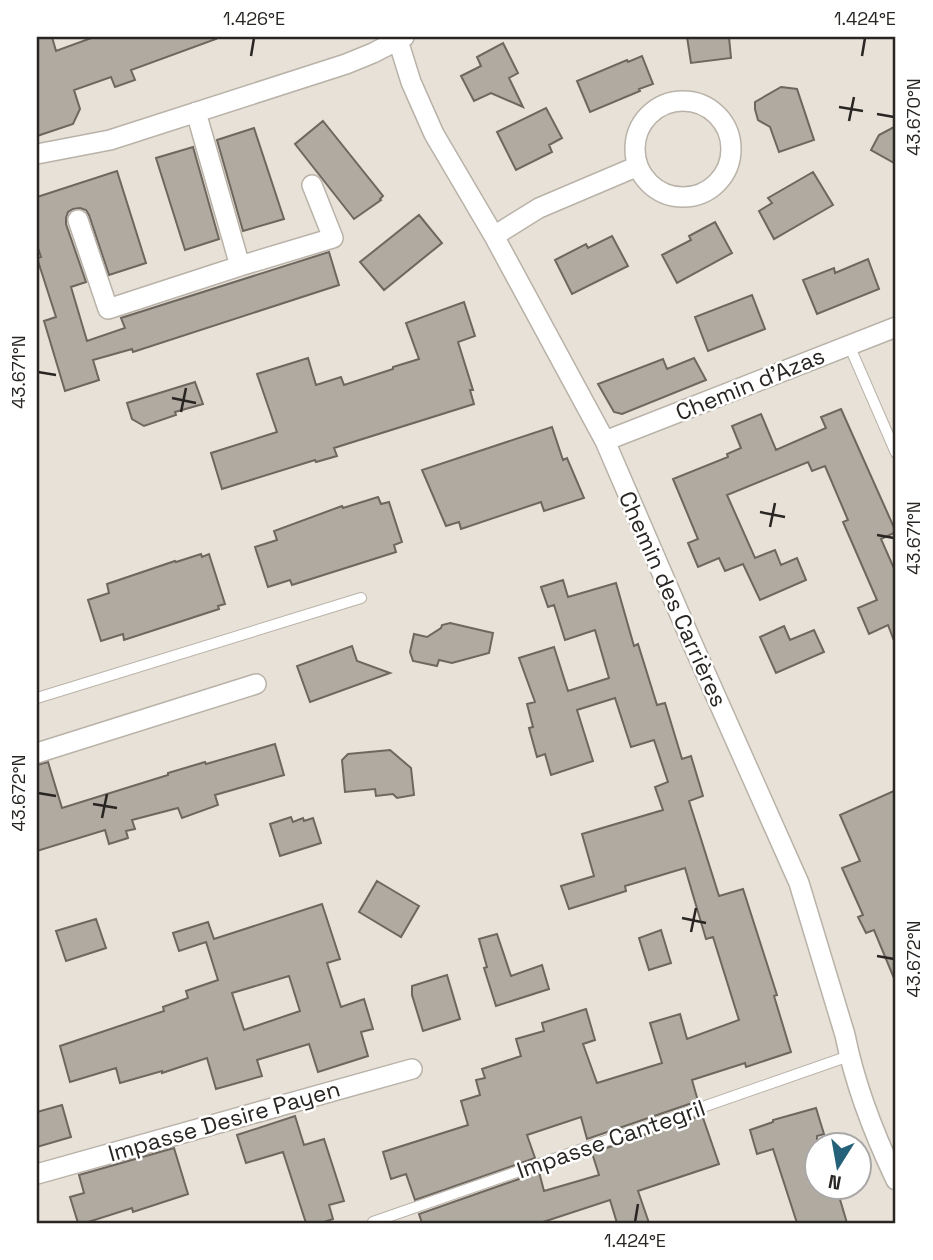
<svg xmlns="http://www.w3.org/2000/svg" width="933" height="1260" font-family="'Space Grotesk',sans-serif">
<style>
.building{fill:#b0aaa0;stroke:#6e675f;stroke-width:2;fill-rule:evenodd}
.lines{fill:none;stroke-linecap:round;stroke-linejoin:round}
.lane-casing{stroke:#b9b2a8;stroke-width:12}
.street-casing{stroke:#b9b2a8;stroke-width:22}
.lane{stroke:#fff;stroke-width:10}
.street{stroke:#fff;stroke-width:19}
.ticks{fill:none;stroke:#282522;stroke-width:2.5}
.labels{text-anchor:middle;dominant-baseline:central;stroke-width:5;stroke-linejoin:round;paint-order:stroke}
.street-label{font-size:23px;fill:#282522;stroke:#fff}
.neatline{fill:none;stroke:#282522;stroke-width:2.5}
.ticks-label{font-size:18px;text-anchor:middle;fill:#282522}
</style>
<rect width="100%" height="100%" fill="#e8e1d7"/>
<path class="building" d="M37 37H52L56 51 94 37H215L216 39 131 70 135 80 115 87 111 77 74 90 80 109 73 124 37 136Z
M687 37H729L731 58 691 63Z
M503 43 518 73 509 78 523 107 491 93 474 101 461 76 481 66 477 57Z
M642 56 653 84 639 89 640 91 590 112 577 81 627 60 628 62Z
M781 87 797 89 814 140 779 152 770 127 758 120 755 109V102Z
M546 108 562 138 549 145 552 152 516 170 497 132Z
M323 121 383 196 380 199 381 200 354 219 295 144Z
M896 126V164L871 150 879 135Z
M254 128 284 219 243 231 217 140Z
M193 147 219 239 185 250 156 158Z
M117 171 146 263 109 275 89 215 86 210 80 208 73 209 68 212 66 218V224L86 282 71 287 87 341 125 328 121 318 329 252 339 285 133 352 132 349 93 360 99 380 65 391 44 321 56 317 37 258 41 257 37 245V197Z
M813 172 833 205 774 239 759 211 772 203 768 198Z
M419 215 442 243 384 290 360 262Z
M715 222 732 253 677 283 662 255 691 240 689 236Z
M612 236 628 266 572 294 555 260 586 244 588 248Z
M868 259 879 289 817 314 803 280 834 268 835 273Z
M752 295 765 329 708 351 695 317Z
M464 302 475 336 458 342 473 390H470L474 404 334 448 337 456 316 462 315 460 222 489 211 453 277 432 257 374 308 358 316 385 341 377 344 385 393 369V367L419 359 406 323Z
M694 358 706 380 622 414 614 412 598 384 663 359 667 369Z
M195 382 203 404 175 412 176 415 144 426 132 419 127 403Z
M841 409 896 532 881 539 896 573V646L888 625 869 634 858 608 877 600 843 522 848 520 825 466 812 471 808 462 727 495 755 558 775 550 781 565 797 558 806 580 760 600 743 564 725 571 719 558 698 567 688 543 698 539 673 479 728 457 727 454 741 448 732 426 761 414 776 450 826 428 821 417Z
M552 427 563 460 567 458 584 498 544 511 541 502 461 529 459 522 446 526 422 470Z
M378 497 381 504 389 502 402 542 394 545 396 552 292 585 290 580 268 587 255 547 277 540 274 531 342 506 343 508Z
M201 554 202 557 209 554 225 604 218 606 219 609 124 640 123 634 101 641 88 600 109 593 107 584 175 561 176 562Z
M563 580 568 597 616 583 634 646 638 644 657 705 665 703 682 759 691 756 703 796 689 801 719 896 743 889 777 995 774 996 791 1052 746 1067 745 1063 692 1080 698 1101 587 1139 581 1117 527 1135 535 1158 415 1200 406 1174 391 1179 383 1152 468 1125 461 1101 480 1095 476 1080 485 1078 482 1069 521 1056 516 1039 544 1031 542 1023 586 1009 595 1040 583 1044 597 1083 662 1063 650 1023 680 1014 687 1039 739 1020 713 937 706 939 685 868 625 886 626 891 569 909 561 886 594 876 582 834 663 810 655 787 668 782 654 740 631 747 615 698 577 710 593 761 551 775 545 754 537 757 529 728 533 727 527 704 535 702 519 658 554 647 568 691 609 678 595 630 565 640 554 605 548 607 541 587Z
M450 623 493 633 489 653 452 663 439 660 437 666 413 661 410 652 414 634 427 637 441 628 442 625Z
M784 626 790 640 814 630 824 652 776 673 760 637Z
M352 646 357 661 390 673 310 702 297 666Z
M275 744 284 775 215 795 218 805 182 818 178 808 132 820 135 829 126 831 128 838 109 844 105 830 37 851V765L48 762 62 808 168 775V773L205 762 206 764Z
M390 750 411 768 414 795 397 798 393 794 376 796 375 789 345 792 342 760 348 754Z
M896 790V983L874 930 866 933 858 917 863 915 842 868 860 861 840 815Z
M291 817 293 822 303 818 304 821 313 818 321 843 280 856 270 824Z
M377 881 419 906 401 937 359 912Z
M322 904 340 959 327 963 341 1007 364 999 373 1029 361 1032 368 1056 318 1072 309 1044 257 1060 262 1076 216 1089 207 1058 162 1073V1071L120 1083 116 1068 70 1082 60 1046 164 1011 163 1007 188 998 186 991 218 980 206 942 179 951 173 933 208 922 214 939ZM289 976 300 1011 244 1030 232 993Z
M96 919 106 948 66 961 56 931Z
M661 930 671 963 649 970 639 938Z
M497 934 511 976 542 965 549 989 496 1006 484 968 487 967 479 939Z
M447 975 460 1019 423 1031 412 995V986Z
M62 1105 71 1137 37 1147V1112Z
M816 1108 824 1134 817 1136V1186H836L847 1223H797L773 1149 757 1154 750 1130 773 1122V1120Z
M702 1115 719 1164 638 1191 649 1223H617L610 1200 540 1223H422L419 1214 539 1172 544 1191 599 1175 592 1153Z
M295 1116 304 1145 324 1139 344 1201 329 1205 333 1219 321 1223H306L283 1152 246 1163 237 1135Z
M174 1148 188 1194 133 1212 132 1208 85 1223H78L70 1197 84 1193 79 1175Z"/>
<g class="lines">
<defs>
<path id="lane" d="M849 345 896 453
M37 698 361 598
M373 1222 849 1056"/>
<path id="street" d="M397 37 411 82 434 134 494 236 605 441 693 645 799 883 845 1035C855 1085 874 1134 896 1180
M635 149a48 48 0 1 1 96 0a48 48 0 1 1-96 0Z
M196 112 240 266
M37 154 110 140 346 64 373 53 404 37
M78 220 108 309 240 266 333 238 312 185
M494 236 539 208 638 166
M605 441 896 327
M37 753 256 684
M37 1174 412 1069"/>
</defs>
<use href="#lane" class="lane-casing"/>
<use href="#street" class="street-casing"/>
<use href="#lane" class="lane"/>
<use href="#street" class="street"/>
</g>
<path class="ticks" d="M251 56 254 38M862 56 865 38M839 107 863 111M877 114 894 117M849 121 854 97M38 372 56 375M172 398 196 403M181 412 186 388M760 512 785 517M770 527 775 503M877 535 894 538M38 793 56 796M93 804 117 808M102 818 107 794M682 918 706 923M691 932 696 908M877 956 894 959M635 1222 638 1204"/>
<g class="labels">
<g class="street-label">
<text transform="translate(750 384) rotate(-22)">Chemin d'Azas</text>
<text transform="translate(673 599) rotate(66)">Chemin des Carrières</text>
<text transform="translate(224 1121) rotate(-16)">Impasse Desire Payen</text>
<text transform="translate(611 1139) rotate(-19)">Impasse Cantegril</text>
</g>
</g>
<rect width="933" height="1260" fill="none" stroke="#ffffff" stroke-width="77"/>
<g transform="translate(838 1166) rotate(191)"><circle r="33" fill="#ffffff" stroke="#a9a8a7" stroke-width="2"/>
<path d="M0-5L12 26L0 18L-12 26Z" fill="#256179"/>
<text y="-10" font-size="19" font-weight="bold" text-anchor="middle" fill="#282522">N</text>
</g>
<rect x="38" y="38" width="856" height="1184" class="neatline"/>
<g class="ticks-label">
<text x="254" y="25">1.426°E</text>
<text x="865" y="25">1.424°E</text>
<text transform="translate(914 117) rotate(-90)" y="6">43.670°N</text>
<text transform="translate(19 372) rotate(-90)" y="6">43.671°N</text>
<text transform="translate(914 538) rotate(-90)" y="6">43.671°N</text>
<text transform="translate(19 793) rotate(-90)" y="6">43.672°N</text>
<text transform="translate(914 959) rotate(-90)" y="6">43.672°N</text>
<text x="635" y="1247">1.424°E</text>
</g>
</svg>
